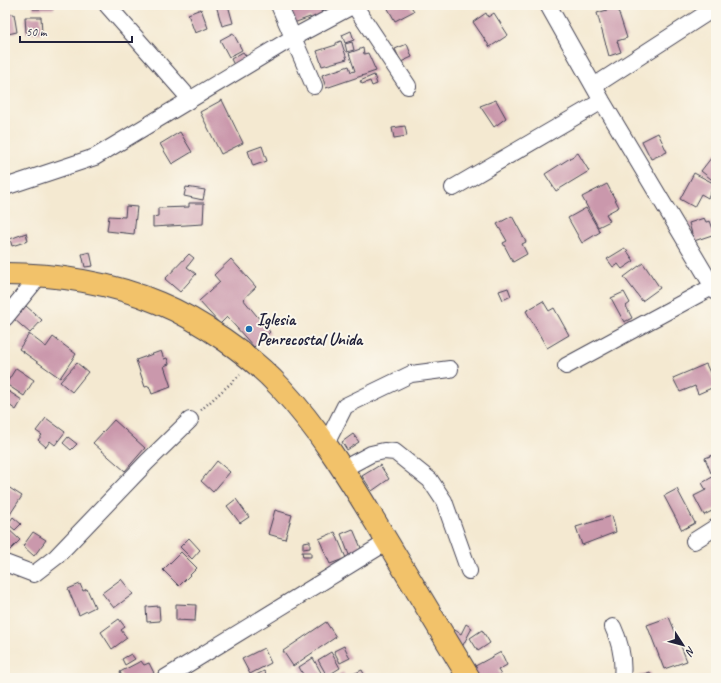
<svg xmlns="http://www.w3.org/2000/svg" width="721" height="683" font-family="Caveat,sans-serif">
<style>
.building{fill:#ca98ac}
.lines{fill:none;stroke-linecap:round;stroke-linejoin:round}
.minor-casing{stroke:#424052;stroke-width:18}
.highway-casing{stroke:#424052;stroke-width:24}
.path{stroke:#424052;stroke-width:2.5;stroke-dasharray:1 3;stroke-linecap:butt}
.minor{stroke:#fff;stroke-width:16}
.highway{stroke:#f2c26a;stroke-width:22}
.poi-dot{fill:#1f6fb2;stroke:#fbf7ec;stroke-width:1.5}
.labels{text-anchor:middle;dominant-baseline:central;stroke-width:4;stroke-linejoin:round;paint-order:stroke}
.poi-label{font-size:17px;font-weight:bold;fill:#22223b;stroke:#fbf7ec;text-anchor:start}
</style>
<rect width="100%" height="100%" fill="#fbf7ec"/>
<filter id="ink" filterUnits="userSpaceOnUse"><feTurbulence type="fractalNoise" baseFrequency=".025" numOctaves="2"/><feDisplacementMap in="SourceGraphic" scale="8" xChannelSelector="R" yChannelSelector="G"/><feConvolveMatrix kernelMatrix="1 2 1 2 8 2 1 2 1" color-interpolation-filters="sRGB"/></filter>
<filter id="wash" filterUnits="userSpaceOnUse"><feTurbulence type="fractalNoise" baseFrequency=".012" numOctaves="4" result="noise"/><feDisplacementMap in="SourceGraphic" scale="16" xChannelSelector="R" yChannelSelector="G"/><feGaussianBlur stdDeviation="0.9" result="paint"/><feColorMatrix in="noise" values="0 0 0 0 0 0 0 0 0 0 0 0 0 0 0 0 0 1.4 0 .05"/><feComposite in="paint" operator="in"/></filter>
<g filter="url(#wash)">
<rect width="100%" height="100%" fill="#f4e9d1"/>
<g id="blocks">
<path class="building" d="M33 5H54V9H33Z
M216 5H228L233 23 222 26Z
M293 5H323L325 10 321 11 323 16 312 21 310 17 291 24 284 8Z
M386 5H410L414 11 395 21Z
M617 7 627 38 617 41 621 52 609 56 597 13Z
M201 9 208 28 195 33 188 14Z
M486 13 488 17 494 13 508 35 490 47 473 22Z
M14 14 17 32 8 34 7 29H5V15Z
M25 17H41L42 33H26Z
M351 31 354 40 345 43 342 35Z
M233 33 242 50 229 57 220 40Z
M341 41 347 59 322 66 317 51 336 45V43Z
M352 42 354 50 347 52 345 44Z
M407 44 412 57 401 62 395 49Z
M363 48 364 54 368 53 376 71 326 88 322 75 349 66 351 72 355 71 349 53Z
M243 52 248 59 235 67 231 59Z
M374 75 377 84 372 86 370 81 362 84 360 81Z
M222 100 243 143 221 154 200 112Z
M496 100 506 118 494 127 480 106Z
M405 126 407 136 394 138 392 128Z
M180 132 192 152 172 164 160 144Z
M658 133 667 152 651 159 642 141Z
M262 146 267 161 253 166 248 151Z
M578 153 589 171 556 191 545 174Z
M715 153H716V183L701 171Z
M694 173 715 184 708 198 701 194 694 207 680 199Z
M607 184 619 207 606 214 610 221 598 227 582 197Z
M186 187 205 190 203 200 184 196Z
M189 203H204L203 224 153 227V217L158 216V208L189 207Z
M126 206 137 207 134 234 107 231 109 216 125 217Z
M586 208 600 232 582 243 568 218Z
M512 216 526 242 522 244 527 254 513 262 503 243 507 241 497 224Z
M704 218 706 222 710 221 715 234 694 241 689 223Z
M26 233 28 241 12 246 10 239Z
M625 248 634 261 622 269 618 264 613 267 607 259Z
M90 252 93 266 85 267 82 254Z
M189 254 194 258 187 267 196 274 180 292 165 279Z
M231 259 256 287 243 299 270 332 254 347 227 317 220 324 199 301 220 282 214 275Z
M643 263 660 288 642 301 624 277Z
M508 288 511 296 503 300 499 291Z
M624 292 630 303 626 306 632 318 624 322 611 298Z
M543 301 549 311 554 308 569 335 547 348 526 311Z
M26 306 42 320 30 333 14 319Z
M29 334 46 347 53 337 76 354 60 378 19 349Z
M161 351 164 359 167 358 169 364 164 366 171 387 152 394 149 386 145 387 136 360Z
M77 363 88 372 72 392 60 382Z
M706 364 716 386 698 394 695 386 680 392 673 378Z
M16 368 34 380 24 396 6 384Z
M5 389 22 400 16 410 5 402Z
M46 418 65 432 55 445 50 441 46 447 38 440 42 435 36 431Z
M114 420 145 448 125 471 93 443Z
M353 434 359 442 347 450 342 442Z
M68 437 77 444 71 450 63 443Z
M716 454V471L711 473 705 458Z
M217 461 230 472 213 492 201 481Z
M380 465 389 479 372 491 362 476Z
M716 475V509L704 515 694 496 706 490 702 483Z
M5 485 22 496 5 522Z
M677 489 695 523 682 530 664 496Z
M236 499 249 517 240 523 227 506Z
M275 510 292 515 285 539 268 534Z
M612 516 616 532 582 545 576 527Z
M13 517 21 524 15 530 8 524Z
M5 526 20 540 7 553 5 550Z
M353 529 364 555 351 560 341 534Z
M33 532 46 540 34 556 23 546Z
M335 532 346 558 330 564 319 539Z
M189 538 200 550 192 559 180 547Z
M310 541V548L303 549V542Z
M181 552 197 568 179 586 163 570Z
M302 552H311V557H303Z
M121 579 133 594 114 608 102 593Z
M80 584 83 591 87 589 95 607 79 615 68 589Z
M176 604 196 605 195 621 176 620Z
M159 606 160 621 147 622 146 607Z
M669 617 687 661 664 669 647 625Z
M119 619 125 627 121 630 127 638 112 649 101 632Z
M326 622 336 637 293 666 283 651Z
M466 624 472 628 462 647 449 640 455 630 461 634Z
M482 630 490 643 478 651 470 638Z
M344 646 350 658 340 663 334 651Z
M264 648 271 663 250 674 242 659Z
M331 652 340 668 327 676 318 660Z
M501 652 507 665 498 670 503 678H472L468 670Z
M131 654 135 659 125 665 122 659Z
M313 658 324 678H305L299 667Z
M141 661 144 665 149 663 154 673 145 678H123L120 672Z
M362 670 366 678H350L349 676Z
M264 671 268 678H258L256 675Z
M343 672 346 678H333Z
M650 672 652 678H633Z"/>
</g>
</g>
<g filter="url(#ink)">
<use href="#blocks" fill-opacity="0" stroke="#424052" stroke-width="1"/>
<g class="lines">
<defs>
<path id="minor" d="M107 5 190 99
M279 5 314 86
M354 5 408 86
M548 5 602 101 716 292
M594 86 716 7
M5 187 95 157 294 37 354 5
M453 188 602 101
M5 318 41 274
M566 366 712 287
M326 444 345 406 411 374 450 369
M343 469 371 454 384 451 395 452 430 480 444 501 469 571
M694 541 716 527
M5 563 34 574 56 557 147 462 190 420
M613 627C621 644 624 659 622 678
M165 678 387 542"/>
<path id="highway" d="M5 274C55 274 113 283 159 303 198 319 251 355 280 387 318 428 347 475 376 523 407 575 438 626 469 678"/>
</defs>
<use href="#minor" class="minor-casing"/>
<use href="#highway" class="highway-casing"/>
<path class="path" d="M201 410 240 375"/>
<use href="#minor" class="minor"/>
<use href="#highway" class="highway"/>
</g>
</g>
<circle class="poi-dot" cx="249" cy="329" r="4"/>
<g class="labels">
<g class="poi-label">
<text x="257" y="319">Iglesia<tspan x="257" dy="20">Penrecostal Unida</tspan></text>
</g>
</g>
<rect width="721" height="683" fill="none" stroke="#fbf7ec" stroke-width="20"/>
<g transform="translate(683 645) rotate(126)" stroke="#fbf7ec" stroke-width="3" paint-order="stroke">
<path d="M0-3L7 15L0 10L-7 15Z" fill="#22223b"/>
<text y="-6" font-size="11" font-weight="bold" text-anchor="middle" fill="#22223b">N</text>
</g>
<path d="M20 36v6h112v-6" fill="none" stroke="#22223b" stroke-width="2"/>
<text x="26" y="36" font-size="12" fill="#22223b" stroke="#fbf7ec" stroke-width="3" paint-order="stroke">50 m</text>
</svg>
